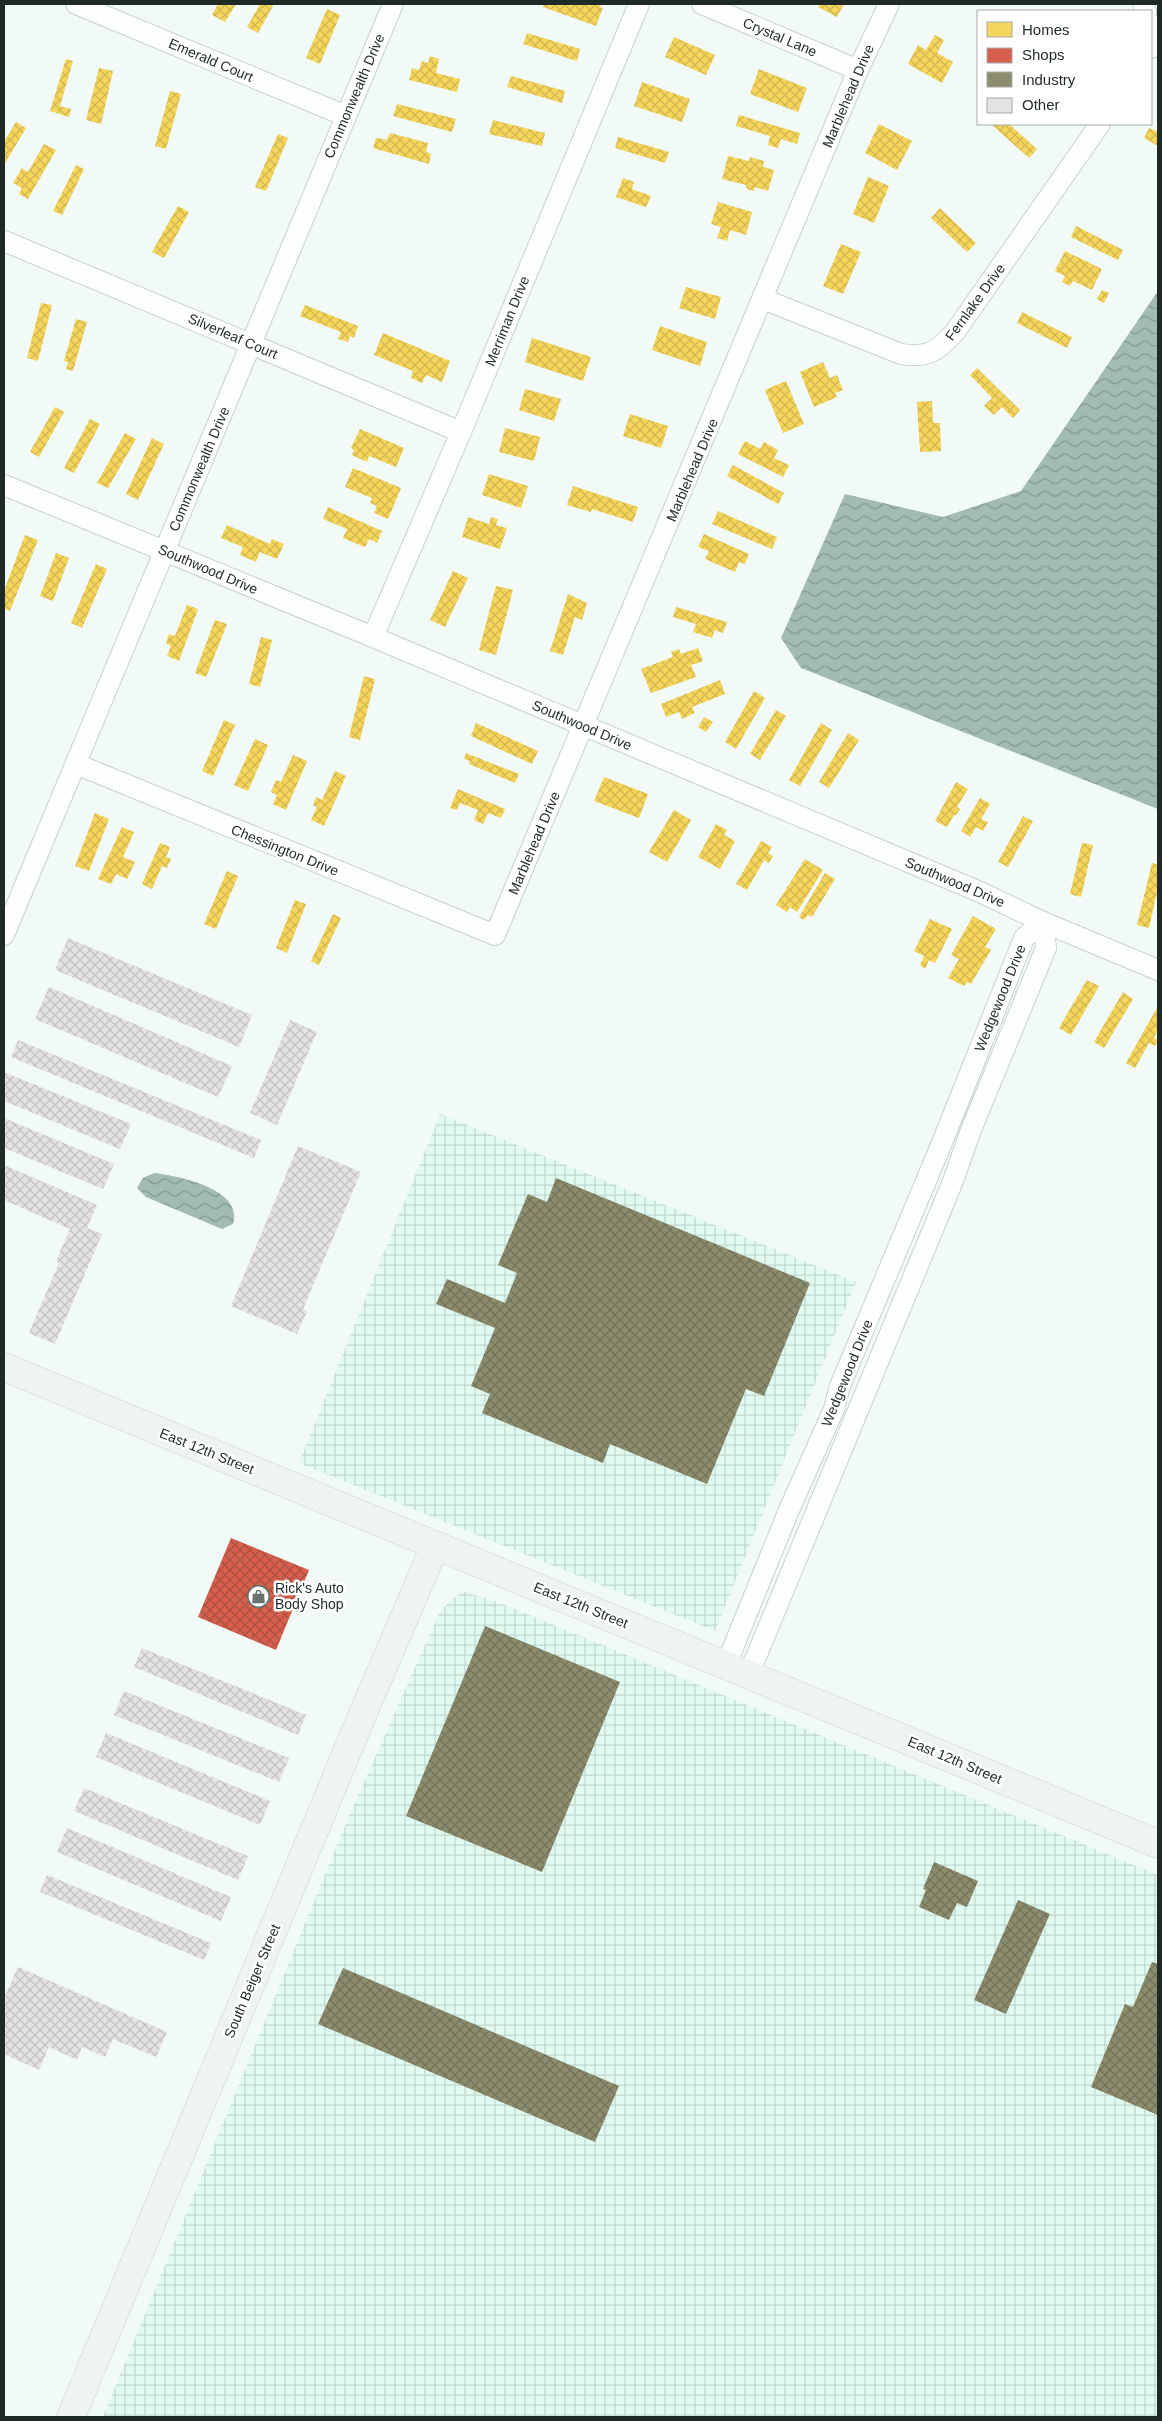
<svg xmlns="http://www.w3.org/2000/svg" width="1162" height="2421" font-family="Arial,sans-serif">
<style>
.industrial{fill:url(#industrial-grid)}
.water{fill:url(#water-waves)}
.homes{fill:url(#homes-cross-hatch)}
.shops{fill:url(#shops-cross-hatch)}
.industry{fill:url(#industry-cross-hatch)}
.building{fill:url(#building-cross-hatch)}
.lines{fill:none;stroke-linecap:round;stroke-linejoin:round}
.street-casing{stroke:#c8d1cd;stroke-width:22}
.secondary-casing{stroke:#c8d1cd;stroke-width:29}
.street{stroke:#fdfefe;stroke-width:20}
.secondary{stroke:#eff4f2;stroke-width:28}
.labels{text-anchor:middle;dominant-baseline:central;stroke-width:5;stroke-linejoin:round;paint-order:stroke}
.street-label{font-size:14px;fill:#1f2a26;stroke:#fff}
.poi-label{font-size:14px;fill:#1f2a26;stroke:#fff;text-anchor:start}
</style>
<defs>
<pattern id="industrial-grid" width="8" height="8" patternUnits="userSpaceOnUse" patternTransform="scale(1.25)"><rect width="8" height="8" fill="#e2fbf0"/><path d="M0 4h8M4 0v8" fill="none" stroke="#c1d7ce"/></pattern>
<pattern id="water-waves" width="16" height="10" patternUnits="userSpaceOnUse" patternTransform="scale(1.25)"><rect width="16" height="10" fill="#a2bcb1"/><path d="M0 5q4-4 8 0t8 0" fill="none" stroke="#839990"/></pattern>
<pattern id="homes-cross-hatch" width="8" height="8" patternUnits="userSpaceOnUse" patternTransform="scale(1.25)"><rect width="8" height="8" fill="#f6d55c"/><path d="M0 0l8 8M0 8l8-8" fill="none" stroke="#d2b750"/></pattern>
<pattern id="shops-cross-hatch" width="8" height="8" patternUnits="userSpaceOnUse" patternTransform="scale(1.25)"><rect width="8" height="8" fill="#d6604d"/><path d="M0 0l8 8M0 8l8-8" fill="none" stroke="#ad4f40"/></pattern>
<pattern id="industry-cross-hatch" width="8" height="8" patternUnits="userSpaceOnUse" patternTransform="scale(1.25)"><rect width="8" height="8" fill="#8c8c6e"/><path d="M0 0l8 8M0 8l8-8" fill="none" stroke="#72735a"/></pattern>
<pattern id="building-cross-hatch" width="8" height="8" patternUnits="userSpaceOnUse" patternTransform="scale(1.25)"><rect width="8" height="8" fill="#e5e3e1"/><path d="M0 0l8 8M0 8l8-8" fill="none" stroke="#c4c3c1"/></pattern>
</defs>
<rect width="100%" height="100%" fill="#f1faf6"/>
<path class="industrial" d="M440 1114 856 1282 715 1631 299 1463Z
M462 1591 503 1604 1158 1875V2417H103L347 1821 440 1611Z"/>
<path class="water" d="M1158 291V809L801 668 781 638 845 494 943 517 1021 491Z
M154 1173C179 1176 244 1189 233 1224L222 1229 146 1197 137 1188 143 1178Z"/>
<path class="homes" d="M218 4H236L225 22 212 15Z
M260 4H274L258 33 247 27Z
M544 4H601L600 7 603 8 596 26 543 7Z
M820 4H844L837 17 818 7Z
M327 9 340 15 320 64 306 58Z
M527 33 580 49 577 61 523 44Z
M935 35 944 40 937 53 953 62 942 83 908 64 918 45 926 50Z
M674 37 715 55 706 75 665 57Z
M430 56 439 59 436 73 460 79 457 92 409 80 412 68 419 70 422 61 428 63Z
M66 59 73 61 60 106 71 109 69 117 50 111Z
M99 68 113 71 101 124 86 120Z
M759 69 807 88 798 112 750 94Z
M511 76 565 91 562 103 507 87Z
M642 82 690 99 682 122 634 106Z
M170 91 181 94 166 149 155 146Z
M397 104 456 119 452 132 393 116Z
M739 115 800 133 797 144 781 139 778 148 768 145 770 136 736 126Z
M493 120 545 133 542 146 489 134Z
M16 122 26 128 4 165V142Z
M879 124 912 141 897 170 865 153Z
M991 124H1009L1037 149 1029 158Z
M1149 128 1158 132V146L1144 138Z
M390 133 428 143 426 152 431 154 429 164 373 148 376 138 387 140Z
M278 134 288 138 266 191 255 187Z
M618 137 669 152 665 163 615 148Z
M44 144 56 150 28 199 19 194 22 188 13 183 22 168 28 172Z
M728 156 749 161 750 157 764 161 763 167 774 170 768 191 755 187 754 191 747 189 746 185 722 179Z
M76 165 84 169 62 215 53 211Z
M868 177 889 186 874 223 853 214Z
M623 178 634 182 632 189 651 196 646 207 616 197Z
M718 202 752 212 746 235 730 230 727 241 717 238 721 227 711 224Z
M178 206 189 212 164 258 152 252Z
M940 208 976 243 967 252 931 218Z
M1076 226 1123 250 1118 260 1071 237Z
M841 244 861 252 843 294 823 286Z
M1065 251 1102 269 1092 290 1073 281 1070 286 1062 282 1065 276 1055 271Z
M686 287 721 297 715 319 679 308Z
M1102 290 1109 293 1104 303 1097 299Z
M41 303 52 305 38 361 27 358Z
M305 305 358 326 354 338 350 336 348 342 338 339 341 332 300 316Z
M1022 312 1072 337 1067 348 1017 323Z
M76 319 87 322 73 371 66 369 68 362 64 361Z
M660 326 707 342 700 366 652 350Z
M383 333 450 361 442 382 426 375 422 383 411 378 413 371 374 355Z
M532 338 591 357 583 381 525 362Z
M823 362 830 378 837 375 843 390 835 393 837 397 814 407 800 372Z
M977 368 1020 410 1013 418 1002 407 994 415 984 406 992 398 970 375Z
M786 381 804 424 783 433 765 390Z
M525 389 561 399 554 421 519 410Z
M932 401 933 423H940L941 451 920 452 917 402Z
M55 407 64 412 39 457 30 452Z
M630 414 668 426 661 448 623 436Z
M90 419 100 424 74 473 64 468Z
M505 428 540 437 534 461 499 452Z
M360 429 404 448 396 467 369 456 367 462 352 455 354 450 351 448Z
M125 433 136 439 108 488 97 483Z
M152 438 164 444 138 500 126 494Z
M745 441 760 449 764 442 778 450 774 458 789 465 783 477 738 454Z
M733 465 784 493 778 504 727 476Z
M353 468 401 488 388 519 374 513 377 506 370 503 372 498 345 487Z
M489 474 528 486 521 508 482 495Z
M573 486 638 507 633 522 592 509 591 512 567 505Z
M328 507 382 531 377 543 369 539 365 547 343 538 347 529 323 519Z
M718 511 777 537 772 549 712 524Z
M468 517 489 524 491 517 498 519 496 525 507 528 500 549 462 537Z
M227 525 270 544 272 539 284 544 277 559 260 552 256 562 240 555 243 547 221 538Z
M704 534 749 554 745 564 739 562 735 572 705 559 709 551 698 547Z
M25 535 38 540 10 611 4 608V591Z
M56 553 69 558 53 601 40 596Z
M96 564 107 569 82 628 71 623Z
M453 571 468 578 445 627 430 620Z
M496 586 513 590 496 655 479 650Z
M568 594 587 603 582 620 575 617 563 655 550 651Z
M187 605 198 609 179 661 167 656 171 646 166 643 169 634 175 636Z
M676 607 727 622 723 633 715 630 712 638 693 632 696 624 673 617Z
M215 620 227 624 206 677 195 673Z
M261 637 272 640 260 687 249 684Z
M698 648 703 661 691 665 696 677 651 693 641 669 673 657 671 652 679 649 681 654Z
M364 676 375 679 360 740 349 737Z
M720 680 725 694 692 707 695 713 682 719 679 712 666 717 661 704Z
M754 691 765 698 736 749 725 742Z
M776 710 786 716 760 760 750 754Z
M704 717 713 722 706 732 698 727Z
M224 720 235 725 213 776 202 771Z
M476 723 538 751 532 764 471 736Z
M821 723 832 730 800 786 789 780Z
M848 733 859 740 829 788 819 782Z
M255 739 268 745 248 791 234 785Z
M466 753 519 774 515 783 469 764 470 761 464 759Z
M293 755 307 761 286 810 273 804 277 795 271 792 276 780 281 782Z
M335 771 346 776 324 826 311 820 317 807 313 805 316 797 322 800Z
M604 777 648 794 639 818 594 801Z
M956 782 968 789 957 807 960 809 956 815H954L947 827 935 821Z
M458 789 505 809 501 818 488 813 483 824 474 820 478 810 460 803 457 810 450 808Z
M980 798 990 804 981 819 988 822 983 831 976 827 970 837 961 831Z
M674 810 691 820 667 862 649 852Z
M95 813 109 819 89 871 75 866Z
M1023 816 1033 821 1008 867 998 862Z
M716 824 727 830 724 835 735 841 720 869 698 857Z
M122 827 134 832 123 857 135 862 127 879 116 874 111 884 98 879Z
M761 841 772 847 768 853 773 856 769 863 764 860 747 890 736 884Z
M160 843 170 847 166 857 171 859 167 868 162 866 152 889 142 884Z
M1082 843 1093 845 1081 897 1070 894Z
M805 859 823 870 797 912 790 907 787 912 776 905Z
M1152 863 1158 865V888L1149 928 1137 925Z
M227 871 238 876 216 929 204 924Z
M825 873 835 879 812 917 808 915 804 920 799 917Z
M295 900 306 904 287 953 276 948Z
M333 914 341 918 319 965 311 961Z
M973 916 996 929 985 947 991 950 971 984 967 982 964 986 948 978 959 959 951 955Z
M930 919 952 929 935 963 929 960 925 969 920 965 924 956 914 951Z
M1087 980 1099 986 1071 1035 1059 1028Z
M1123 992 1133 999 1104 1048 1094 1042Z
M1158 1006V1030L1154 1038 1158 1040 1155 1046 1149 1043 1135 1068 1126 1063Z"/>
<path class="shops" d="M231 1538 309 1570 276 1650 198 1617Z"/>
<path class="industry" d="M556 1178 810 1283 764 1396 746 1389 707 1484 610 1444 603 1463 482 1413 490 1394 471 1386 495 1328 436 1304 447 1279 505 1303 517 1273 498 1265 528 1194 547 1202Z
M485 1626 620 1682 542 1872 406 1816Z
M934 1862 978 1881 967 1907 957 1903 949 1920 919 1907 926 1890 923 1889Z
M1018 1900 1050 1914 1006 2014 974 2000Z
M1152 1962 1158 1964V2115L1091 2087 1125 2004 1133 2007Z
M343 1968 619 2086 595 2142 318 2024Z"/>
<path class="building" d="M68 938 252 1015 239 1047 55 970Z
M49 987 232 1066 218 1097 35 1019Z
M290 1020 317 1032 277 1125 250 1113Z
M18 1040 261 1140 254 1158 11 1057Z
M4 1072 131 1124 120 1149 4 1101Z
M4 1118 114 1164 103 1189 4 1148Z
M298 1146 361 1172 303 1309 307 1311 297 1334 231 1306Z
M4 1165 97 1205 87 1228 102 1234 55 1344 29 1333 59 1263 56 1261 70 1229 4 1200Z
M142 1648 306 1715 298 1735 134 1667Z
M124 1691 289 1758 279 1782 114 1715Z
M106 1733 270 1801 260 1825 96 1757Z
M84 1788 248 1856 238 1880 74 1811Z
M67 1828 231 1897 221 1921 57 1852Z
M47 1875 211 1943 204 1960 40 1892Z
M18 1967 167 2032 156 2057 113 2039 105 2057 82 2047 77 2060 49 2047 39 2070 4 2054V1998Z"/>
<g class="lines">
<defs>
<path id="street" d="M76 4 346 116
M702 4 858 70
M1143 4 1146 11
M1151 24V48
M4 241 461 432
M763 299 901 354C927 358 937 352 955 332L1100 124
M4 485 373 637 980 892 1043 922 1158 970
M373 637 461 432 639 4
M76 764 495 935 858 70 889 4
M4 935 393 4
M726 1665 789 1510 834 1409 840 1386 939 1150 1024 938 1043 922
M749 1674 953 1181 971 1130 1046 948 1043 922"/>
<path id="secondary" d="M4 1367 1158 1844
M71 2417 361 1718 435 1546"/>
</defs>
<use href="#street" class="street-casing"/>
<use href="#secondary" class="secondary-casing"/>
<use href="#street" class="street"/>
<use href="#secondary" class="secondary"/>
</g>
<defs>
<symbol id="shop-ring" viewBox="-11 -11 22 22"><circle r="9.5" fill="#fff" stroke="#68736f" stroke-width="1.5"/><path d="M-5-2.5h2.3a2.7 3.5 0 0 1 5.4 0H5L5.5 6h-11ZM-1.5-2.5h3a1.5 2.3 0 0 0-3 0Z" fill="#68736f"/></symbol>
</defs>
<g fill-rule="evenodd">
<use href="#shop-ring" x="246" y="1584" width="25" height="25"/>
</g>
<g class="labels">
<g class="street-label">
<text transform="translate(780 37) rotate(23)">Crystal Lane</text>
<text transform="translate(211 60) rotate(23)">Emerald Court</text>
<text transform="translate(354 96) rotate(-67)">Commonwealth Drive</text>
<text transform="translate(848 96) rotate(-67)">Marblehead Drive</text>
<text transform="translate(975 302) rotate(-54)">Fernlake Drive</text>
<text transform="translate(507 321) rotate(-68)">Merriman Drive</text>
<text transform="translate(233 336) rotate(23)">Silverleaf Court</text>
<text transform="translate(199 469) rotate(-67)">Commonwealth Drive</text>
<text transform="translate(692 470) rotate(-67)">Marblehead Drive</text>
<text transform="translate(208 569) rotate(23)">Southwood Drive</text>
<text transform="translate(582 725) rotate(23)">Southwood Drive</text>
<text transform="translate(534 843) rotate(-67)">Marblehead Drive</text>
<text transform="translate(285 850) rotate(22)">Chessington Drive</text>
<text transform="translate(955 882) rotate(23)">Southwood Drive</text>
<text transform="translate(1000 998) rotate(-68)">Wedgewood Drive</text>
<text transform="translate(847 1373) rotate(-68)">Wedgewood Drive</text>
<text transform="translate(207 1451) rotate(22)">East 12th Street</text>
<text transform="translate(581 1605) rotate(22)">East 12th Street</text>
<text transform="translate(955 1760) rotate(23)">East 12th Street</text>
<text transform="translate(252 1981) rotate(-67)">South Beiger Street</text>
</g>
<g class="poi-label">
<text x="275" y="1588">Rick's Auto<tspan x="275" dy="16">Body Shop</tspan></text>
</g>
</g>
<rect width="1162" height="2421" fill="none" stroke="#1f2a26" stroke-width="10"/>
<rect x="977" y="10" width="175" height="115" fill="#ffffff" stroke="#a5aaa8"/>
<rect x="987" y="22" width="25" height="15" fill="#f6d55c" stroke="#a5aaa8"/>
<text x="1022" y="35" font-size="15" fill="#1f2a26">Homes</text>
<rect x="987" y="48" width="25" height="15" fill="#d6604d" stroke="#a5aaa8"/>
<text x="1022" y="60" font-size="15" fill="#1f2a26">Shops</text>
<rect x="987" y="72" width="25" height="15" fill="#8c8c6e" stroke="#a5aaa8"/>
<text x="1022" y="85" font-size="15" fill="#1f2a26">Industry</text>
<rect x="987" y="98" width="25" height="15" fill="#e5e3e1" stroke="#a5aaa8"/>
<text x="1022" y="110" font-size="15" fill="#1f2a26">Other</text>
</svg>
